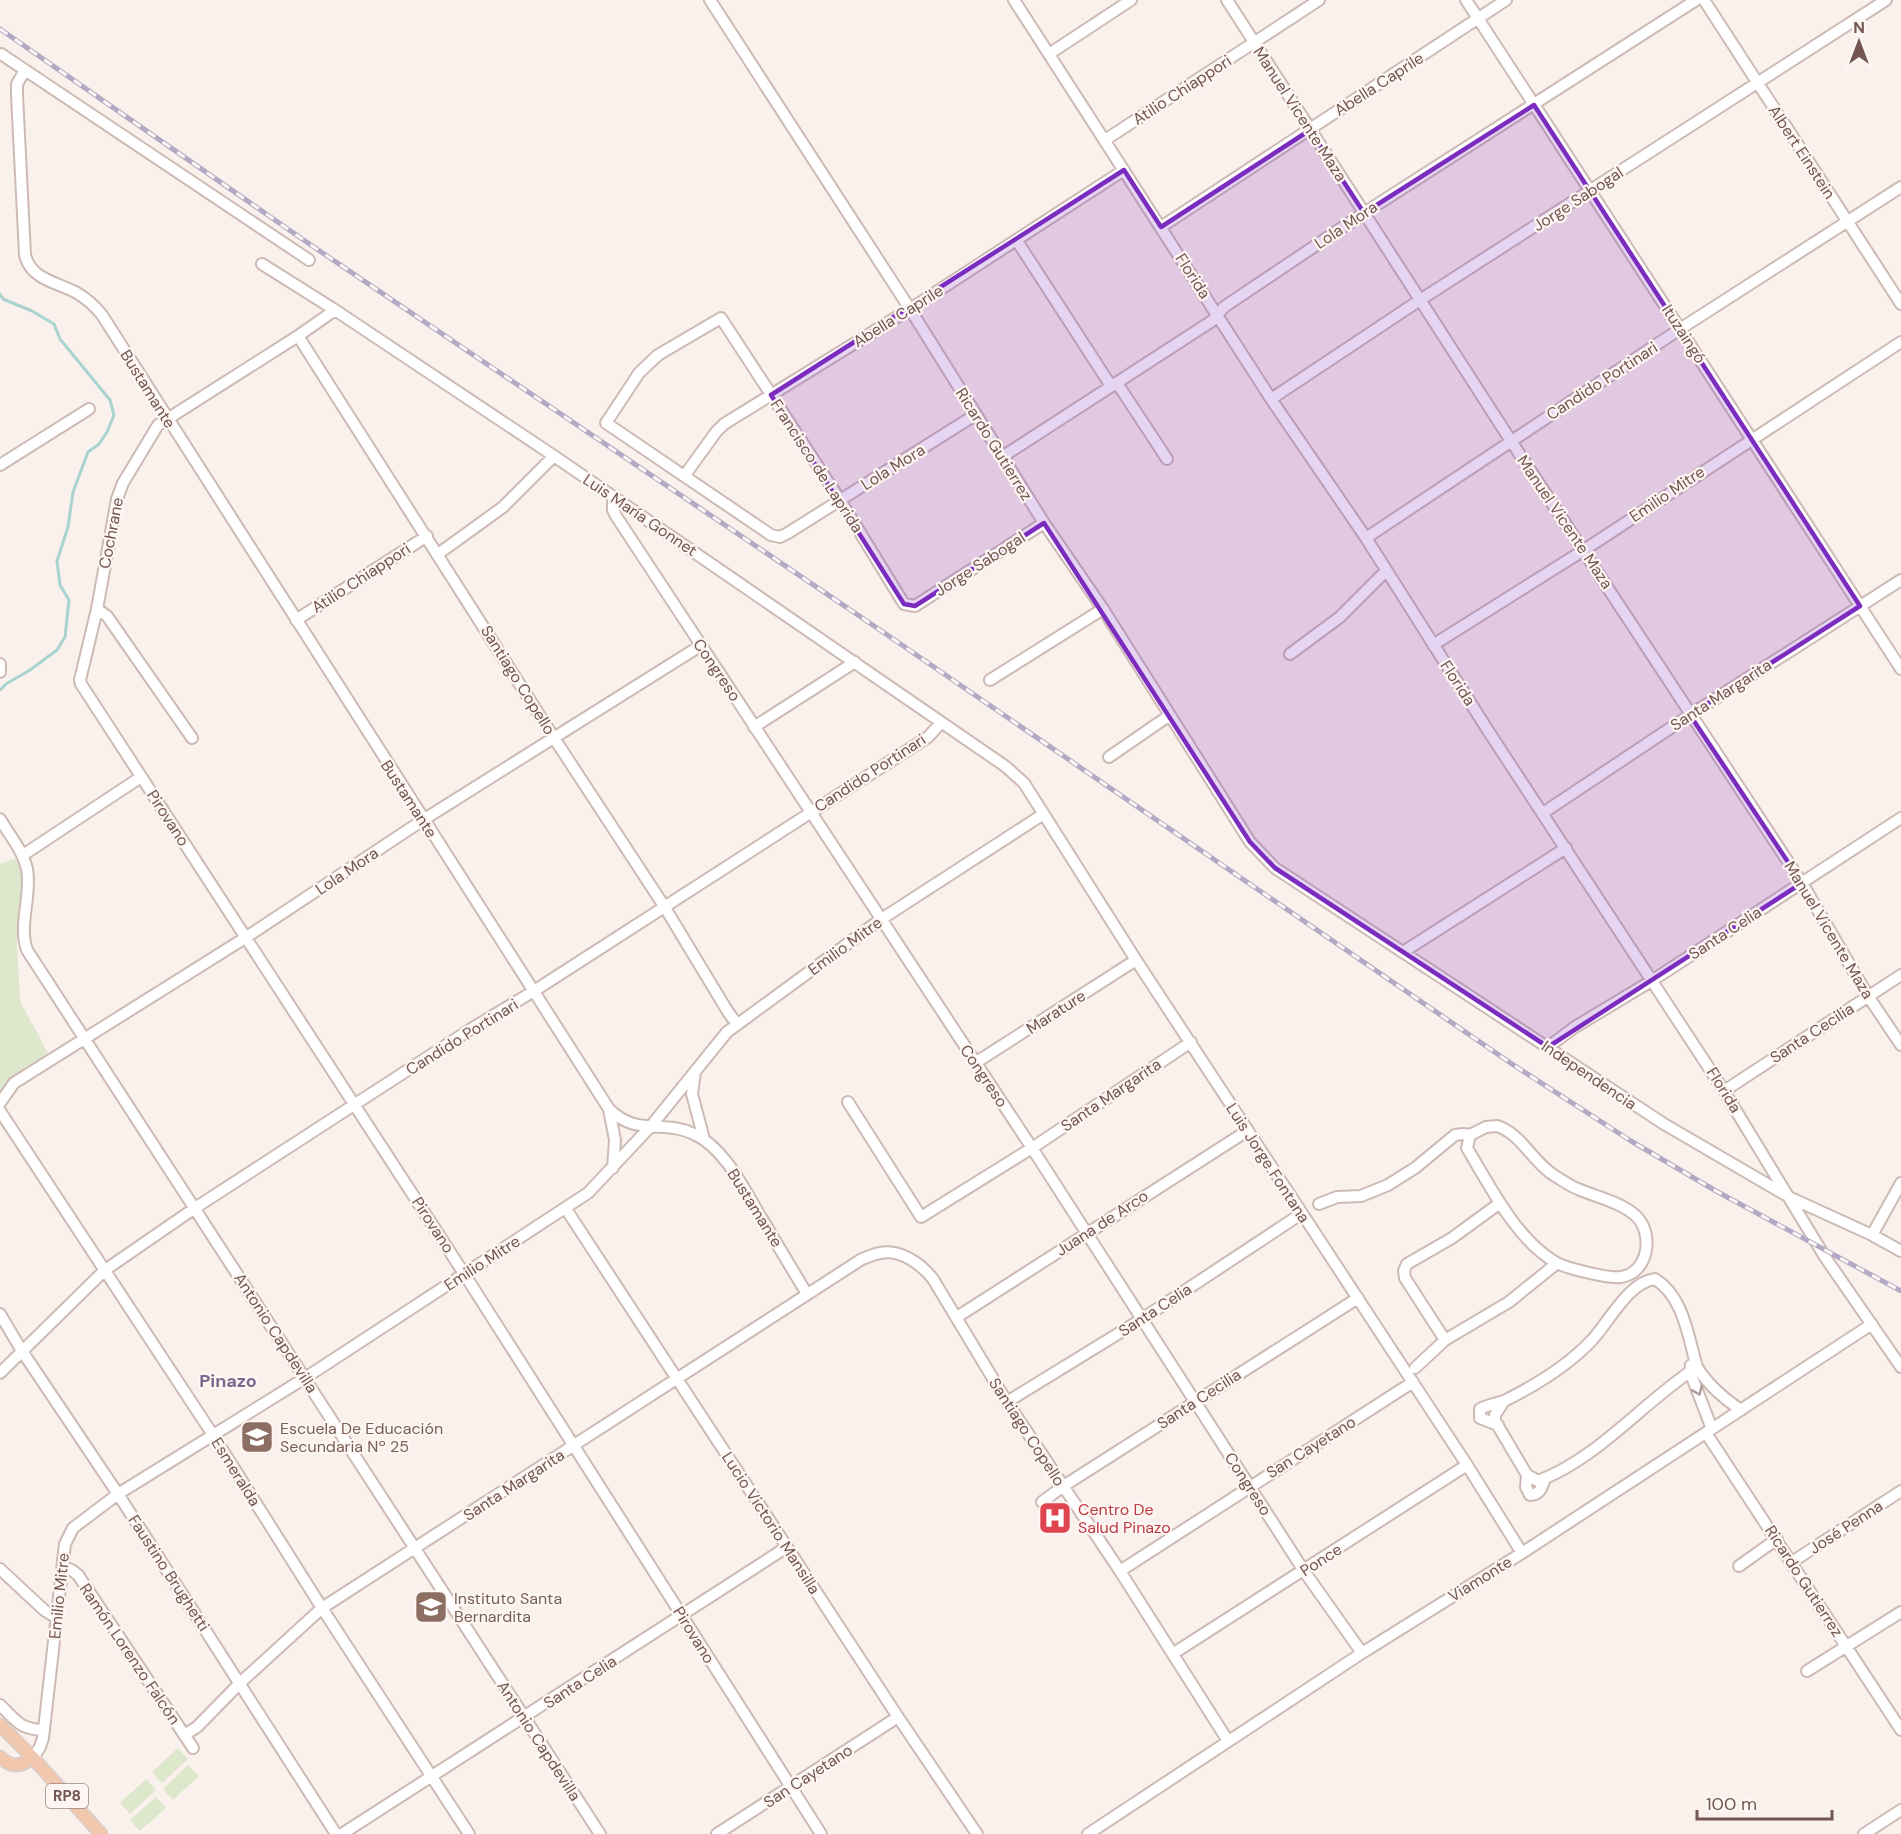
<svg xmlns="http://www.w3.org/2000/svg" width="1901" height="1834" font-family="'DM Sans',sans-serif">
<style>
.green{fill:#dde7cb}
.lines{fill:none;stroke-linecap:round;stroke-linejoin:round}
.stream{stroke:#a9d3cf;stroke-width:3}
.minor-casing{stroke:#cebab5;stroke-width:14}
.major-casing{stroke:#d8cfce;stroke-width:15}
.minor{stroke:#fff;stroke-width:10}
.major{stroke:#f1c7ad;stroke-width:12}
.rail-casing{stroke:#b2aac4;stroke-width:5}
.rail{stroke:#fdf6f2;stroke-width:3;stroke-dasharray:9;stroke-linecap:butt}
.oneway{stroke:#ab9997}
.marked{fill:#7b2cbf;fill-opacity:0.2;stroke:#7b2cbf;stroke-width:4.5;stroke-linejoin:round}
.labels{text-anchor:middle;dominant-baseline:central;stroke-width:4.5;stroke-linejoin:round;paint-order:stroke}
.shield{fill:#fdf6f2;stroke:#9c8581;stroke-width:1.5}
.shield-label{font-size:15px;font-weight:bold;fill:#735551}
.street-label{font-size:16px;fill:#735551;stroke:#fdf6f2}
.education-label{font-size:16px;fill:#785e54;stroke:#fdf6f2;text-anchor:start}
.health-label{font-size:16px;fill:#be3a42;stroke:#fdf6f2;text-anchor:start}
.neighbourhood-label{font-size:18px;font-weight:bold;fill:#79698e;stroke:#fdf6f2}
</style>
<rect width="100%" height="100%" fill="#fbf1ec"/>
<path class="green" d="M16 858 23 878V897L17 945 20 1001 49 1055 13 1077 0 1091V864Z
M178 1748 188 1759 162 1783 152 1772Z
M188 1765 199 1776 173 1800 163 1789Z
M146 1779 156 1790 130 1814 120 1803Z
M156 1797 166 1808 140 1831 130 1820Z"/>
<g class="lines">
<path class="stream" d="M0 294 3 299 32 311 54 324 60 339 110 400 114 415 107 432 99 444 88 452 73 492 68 527 57 561 60 585 69 600 65 637 57 650 30 670 6 684 0 690"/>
<defs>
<path id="minor" d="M710 0 910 309 1044 523 1103 609 1250 842 1275 868 1664 1124 1791 1198 1872 1235 1901 1251
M1014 0 1271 399 1366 538 1487 729 1724 1091 1825 1257 1901 1367
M1227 0 1511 441 1802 883 1868 996 1901 1045
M1466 0 1901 669
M1704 0 1901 304
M1 54 309 260
M1049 54 1131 0
M25 70 17 84V95L25 255C31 280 57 282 77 293 87 299 95 306 102 315L609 1109C637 1137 663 1119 694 1134 725 1148 745 1191 762 1219 777 1244 792 1269 807 1294
M1105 140 1319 0
M1161 227 1506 0
M1017 241 1111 386
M262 264 335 310 554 456 1005 766 1024 783 1136 960 1467 1465 1522 1553
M335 310 298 336 158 425 123 483 117 499 97 609 80 680 81 684 465 1275 821 1834
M298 336 554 738 664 906 728 1012 737 1024
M1117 383 1167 459
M1271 399 1420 300 1886 0
M975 415 788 533 780 537 771 535 606 423 639 373 658 355 721 318 840 500 904 604 915 606 1044 523
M1002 457 1212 321 1224 307 1364 213 1696 0
M0 465 89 409
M685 475 716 432 724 424 910 309 1124 170
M613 497V510L616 516 1032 1148 1304 1571 1362 1653
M1366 538 1680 329 1901 187
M438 554 503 507 554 456
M97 609 107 616 192 738
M296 620 427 536
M1433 645 1584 550 1901 342
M1290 654 1340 617 1386 571
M0 664V672
M990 680 1103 609
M754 727 855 662
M1109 757 1170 715
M1543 813 1690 715 1901 580
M0 819C9 835 23 850 27 869 32 895 18 925 27 950L600 1834
M23 855 141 777
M1403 952 1566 848
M1548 1047 1575 1027 1653 980 1901 818
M975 1063 1136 960
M695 1072 692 1094 704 1139
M1724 1091 1901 975
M848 1102 921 1217 1032 1148 1191 1042
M0 1103 14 1083 245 938 423 820 700 646
M609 1109 615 1140 613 1168
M0 1111 213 1435 322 1608 469 1834
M1497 1126C1522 1134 1532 1162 1555 1176 1562 1180 1570 1186 1578 1189 1596 1197 1621 1202 1636 1216 1654 1233 1649 1273 1621 1277 1609 1279 1565 1268 1555 1262 1516 1239 1490 1186 1467 1148L1470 1135 1486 1127Z
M1319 1204 1337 1197 1361 1196 1388 1185 1415 1168 1455 1135 1463 1134 1470 1135
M566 1209 898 1717 977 1834
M1872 1235 1901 1183
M0 1314 22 1351 118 1494 336 1834
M957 1317 1247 1131
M1445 1340 1405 1278 1404 1271 1407 1264 1452 1238 1500 1203
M1691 1365 1690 1372 1712 1429
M1415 1368 1445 1340 1509 1302 1556 1264
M0 1373 105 1270 195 1208 471 1029 534 991 928 737 941 723
M1504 1401 1495 1415V1421L1527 1475 1538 1481C1599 1458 1643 1402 1697 1367
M1007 1402 1142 1319 1301 1214
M1498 1425 1480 1418V1409C1488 1404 1498 1404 1506 1400 1538 1384 1569 1365 1593 1339 1610 1320 1629 1282 1655 1279 1684 1297 1688 1337 1697 1367 1708 1385 1723 1398 1741 1410
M1706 1433 1901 1730
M1527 1475 1526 1487 1530 1495C1541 1495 1542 1486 1545 1478
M1042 1502 1062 1487 1358 1298
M1792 1562 1901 1491
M63 1566 73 1571 78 1575 193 1748
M1739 1566 1777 1539
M0 1569 44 1610 57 1618
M1120 1571 1413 1382
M1174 1653 1467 1465
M1807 1671 1901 1612
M0 1705C17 1721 19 1729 44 1730
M184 1735 197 1727 240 1683 322 1608 862 1259C868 1257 874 1254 880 1253 901 1249 921 1264 933 1279L1007 1402 1120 1571 1228 1741
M33 1758 40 1747 43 1738 65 1544 73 1528 118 1494 305 1378 588 1193 651 1126 727 1032 880 920 1042 815
M342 1834 787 1547
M717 1834 898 1717
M1088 1834 1362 1653 1522 1553 1872 1324
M1864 1834 1901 1810"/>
<path id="major" d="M0 1725 33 1758 101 1834
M0 1757C12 1768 20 1767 33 1758"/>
</defs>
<use href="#minor" class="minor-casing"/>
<use href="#major" class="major-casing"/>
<use href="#minor" class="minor"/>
<use href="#major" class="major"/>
<defs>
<path id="rail" d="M0 29 308 243 883 632 1512 1064 1631 1141 1716 1191 1901 1291"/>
</defs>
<use href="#rail" class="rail-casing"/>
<use href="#rail" class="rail"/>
</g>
<defs><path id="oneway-chevron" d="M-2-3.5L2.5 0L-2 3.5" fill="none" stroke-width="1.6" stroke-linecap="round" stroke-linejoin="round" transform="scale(1.5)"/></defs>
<use class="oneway" href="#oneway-chevron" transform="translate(1698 1391) rotate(67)"/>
<path class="marked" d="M1534 105 1860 606 1690 715 1802 883 1548 1047 1275 868 1250 842 1044 523 915 606 904 604 771 395 1124 170 1161 227 1310 130 1364 213Z"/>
<defs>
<symbol id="school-square" viewBox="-11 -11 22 22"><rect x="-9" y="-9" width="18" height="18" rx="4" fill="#8d6e63" stroke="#fdf6f2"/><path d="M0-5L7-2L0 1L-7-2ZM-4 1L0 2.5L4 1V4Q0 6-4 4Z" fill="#fff"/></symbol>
<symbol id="hospital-square" viewBox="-11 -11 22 22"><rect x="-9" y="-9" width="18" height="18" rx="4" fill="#e0444e" stroke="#fdf6f2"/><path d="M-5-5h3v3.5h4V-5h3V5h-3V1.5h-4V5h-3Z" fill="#fff"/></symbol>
</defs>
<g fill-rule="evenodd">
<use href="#school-square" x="238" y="1418" width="38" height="38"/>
<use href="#hospital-square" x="1036" y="1499" width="38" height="38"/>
<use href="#school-square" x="412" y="1588" width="38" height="38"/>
</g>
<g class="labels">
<rect class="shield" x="46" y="1784" width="42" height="24" rx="4.5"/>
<g class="shield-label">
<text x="67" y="1796">RP8</text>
</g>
<g class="street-label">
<text transform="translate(1379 84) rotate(-33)">Abella Caprile</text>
<text transform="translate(1182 90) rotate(-33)">Atilio Chiappori</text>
<text transform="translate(1300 114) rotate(57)">Manuel Vicente Maza</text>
<text transform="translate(1802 152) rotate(57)">Albert Einstein</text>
<text transform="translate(1578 199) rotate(-33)">Jorge Sabogal</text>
<text transform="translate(1346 225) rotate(-34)">Lola Mora</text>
<text transform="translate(1193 276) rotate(57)">Florida</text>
<text transform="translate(898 316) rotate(-32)">Abella Caprile</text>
<text transform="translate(1684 334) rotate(57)">Ituzaingó</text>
<text transform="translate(1602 381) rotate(-33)">Candido Portinari</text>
<text transform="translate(148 389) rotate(58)">Bustamante</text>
<text transform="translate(994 444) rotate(58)">Ricardo Gutierrez</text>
<text transform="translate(817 466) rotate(57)">Francisco de Laprida</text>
<text transform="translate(893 467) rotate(-32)">Lola Mora</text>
<text transform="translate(1667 494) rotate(-34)">Emilio Mitre</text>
<text transform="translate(640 515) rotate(34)">Luis María Gonnet</text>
<text transform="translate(1565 522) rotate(56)">Manuel Vicente Maza</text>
<text transform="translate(111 533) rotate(-79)">Cochrane</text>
<text transform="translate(980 564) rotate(-33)">Jorge Sabogal</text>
<text transform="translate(361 578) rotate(-33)">Atilio Chiappori</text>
<text transform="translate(717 670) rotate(56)">Congreso</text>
<text transform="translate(518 680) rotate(58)">Santiago Copello</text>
<text transform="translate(1458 683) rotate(57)">Florida</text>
<text transform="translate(1721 695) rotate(-33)">Santa Margarita</text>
<text transform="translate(870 773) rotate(-33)">Candido Portinari</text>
<text transform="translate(409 799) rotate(57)">Bustamante</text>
<text transform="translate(168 818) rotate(57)">Pirovano</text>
<text transform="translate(347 871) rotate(-34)">Lola Mora</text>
<text transform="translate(1829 930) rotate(59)">Manuel Vicente Maza</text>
<text transform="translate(1725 933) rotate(-33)">Santa Celia</text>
<text transform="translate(845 946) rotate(-36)">Emilio Mitre</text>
<text transform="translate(1056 1012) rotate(-33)">Marature</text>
<text transform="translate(1812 1033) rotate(-33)">Santa Cecilia</text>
<text transform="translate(462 1037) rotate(-32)">Candido Portinari</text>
<text transform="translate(1589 1075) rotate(34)">Independencia</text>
<text transform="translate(984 1076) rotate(56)">Congreso</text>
<text transform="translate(1724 1090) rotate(58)">Florida</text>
<text transform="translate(1111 1095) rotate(-34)">Santa Margarita</text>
<text transform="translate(1268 1163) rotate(57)">Luis Jorge Fontana</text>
<text transform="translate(755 1208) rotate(58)">Bustamante</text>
<text transform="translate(1102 1223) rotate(-33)">Juana de Arco</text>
<text transform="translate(433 1225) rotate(57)">Pirovano</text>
<text transform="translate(482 1263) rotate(-33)">Emilio Mitre</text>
<text transform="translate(1155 1310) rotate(-33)">Santa Celia</text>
<text transform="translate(276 1333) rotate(57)">Antonio Capdevilla</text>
<text transform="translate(1199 1399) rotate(-33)">Santa Cecilia</text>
<text transform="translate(1027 1432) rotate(57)">Santiago Copello</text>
<text transform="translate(1311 1447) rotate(-32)">San Cayetano</text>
<text transform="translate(236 1472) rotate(58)">Esmeralda</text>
<text transform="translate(1248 1484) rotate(57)">Congreso</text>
<text transform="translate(514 1485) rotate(-33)">Santa Margarita</text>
<text transform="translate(771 1523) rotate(57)">Lucio Victorio Mansilla</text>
<text transform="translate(1846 1527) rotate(-33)">José Penna</text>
<text transform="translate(1321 1560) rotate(-33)">Ponce</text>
<text transform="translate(169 1573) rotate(57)">Faustino Brughetti</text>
<text transform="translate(1480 1579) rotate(-32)">Viamonte</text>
<text transform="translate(1804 1581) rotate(57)">Ricardo Gutierrez</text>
<text transform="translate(59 1596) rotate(-84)">Emilio Mitre</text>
<text transform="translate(694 1635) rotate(58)">Pirovano</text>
<text transform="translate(130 1654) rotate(56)">Ramón Lorenzo Falcón</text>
<text transform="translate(580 1682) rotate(-33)">Santa Celia</text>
<text transform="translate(539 1741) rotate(57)">Antonio Capdevilla</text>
<text transform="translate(808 1776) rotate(-33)">San Cayetano</text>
</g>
<g class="education-label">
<text x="280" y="1428">Escuela De Educación<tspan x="280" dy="18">Secundaria Nº 25</tspan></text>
<text x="454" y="1598">Instituto Santa<tspan x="454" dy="18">Bernardita</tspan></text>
</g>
<g class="health-label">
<text x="1078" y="1509">Centro De<tspan x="1078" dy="18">Salud Pinazo</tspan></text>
</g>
<g class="neighbourhood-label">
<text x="228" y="1381">Pinazo</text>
</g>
</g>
<g transform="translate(1859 42)" stroke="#fdf6f2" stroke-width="4.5" paint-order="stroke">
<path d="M0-4.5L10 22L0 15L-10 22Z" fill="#735551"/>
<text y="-9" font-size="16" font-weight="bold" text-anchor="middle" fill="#735551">N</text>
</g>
<path d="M1697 1810v9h135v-9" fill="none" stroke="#735551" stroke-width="3"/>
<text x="1706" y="1810" font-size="18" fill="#735551" stroke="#fdf6f2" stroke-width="4.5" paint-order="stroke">100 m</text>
</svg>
